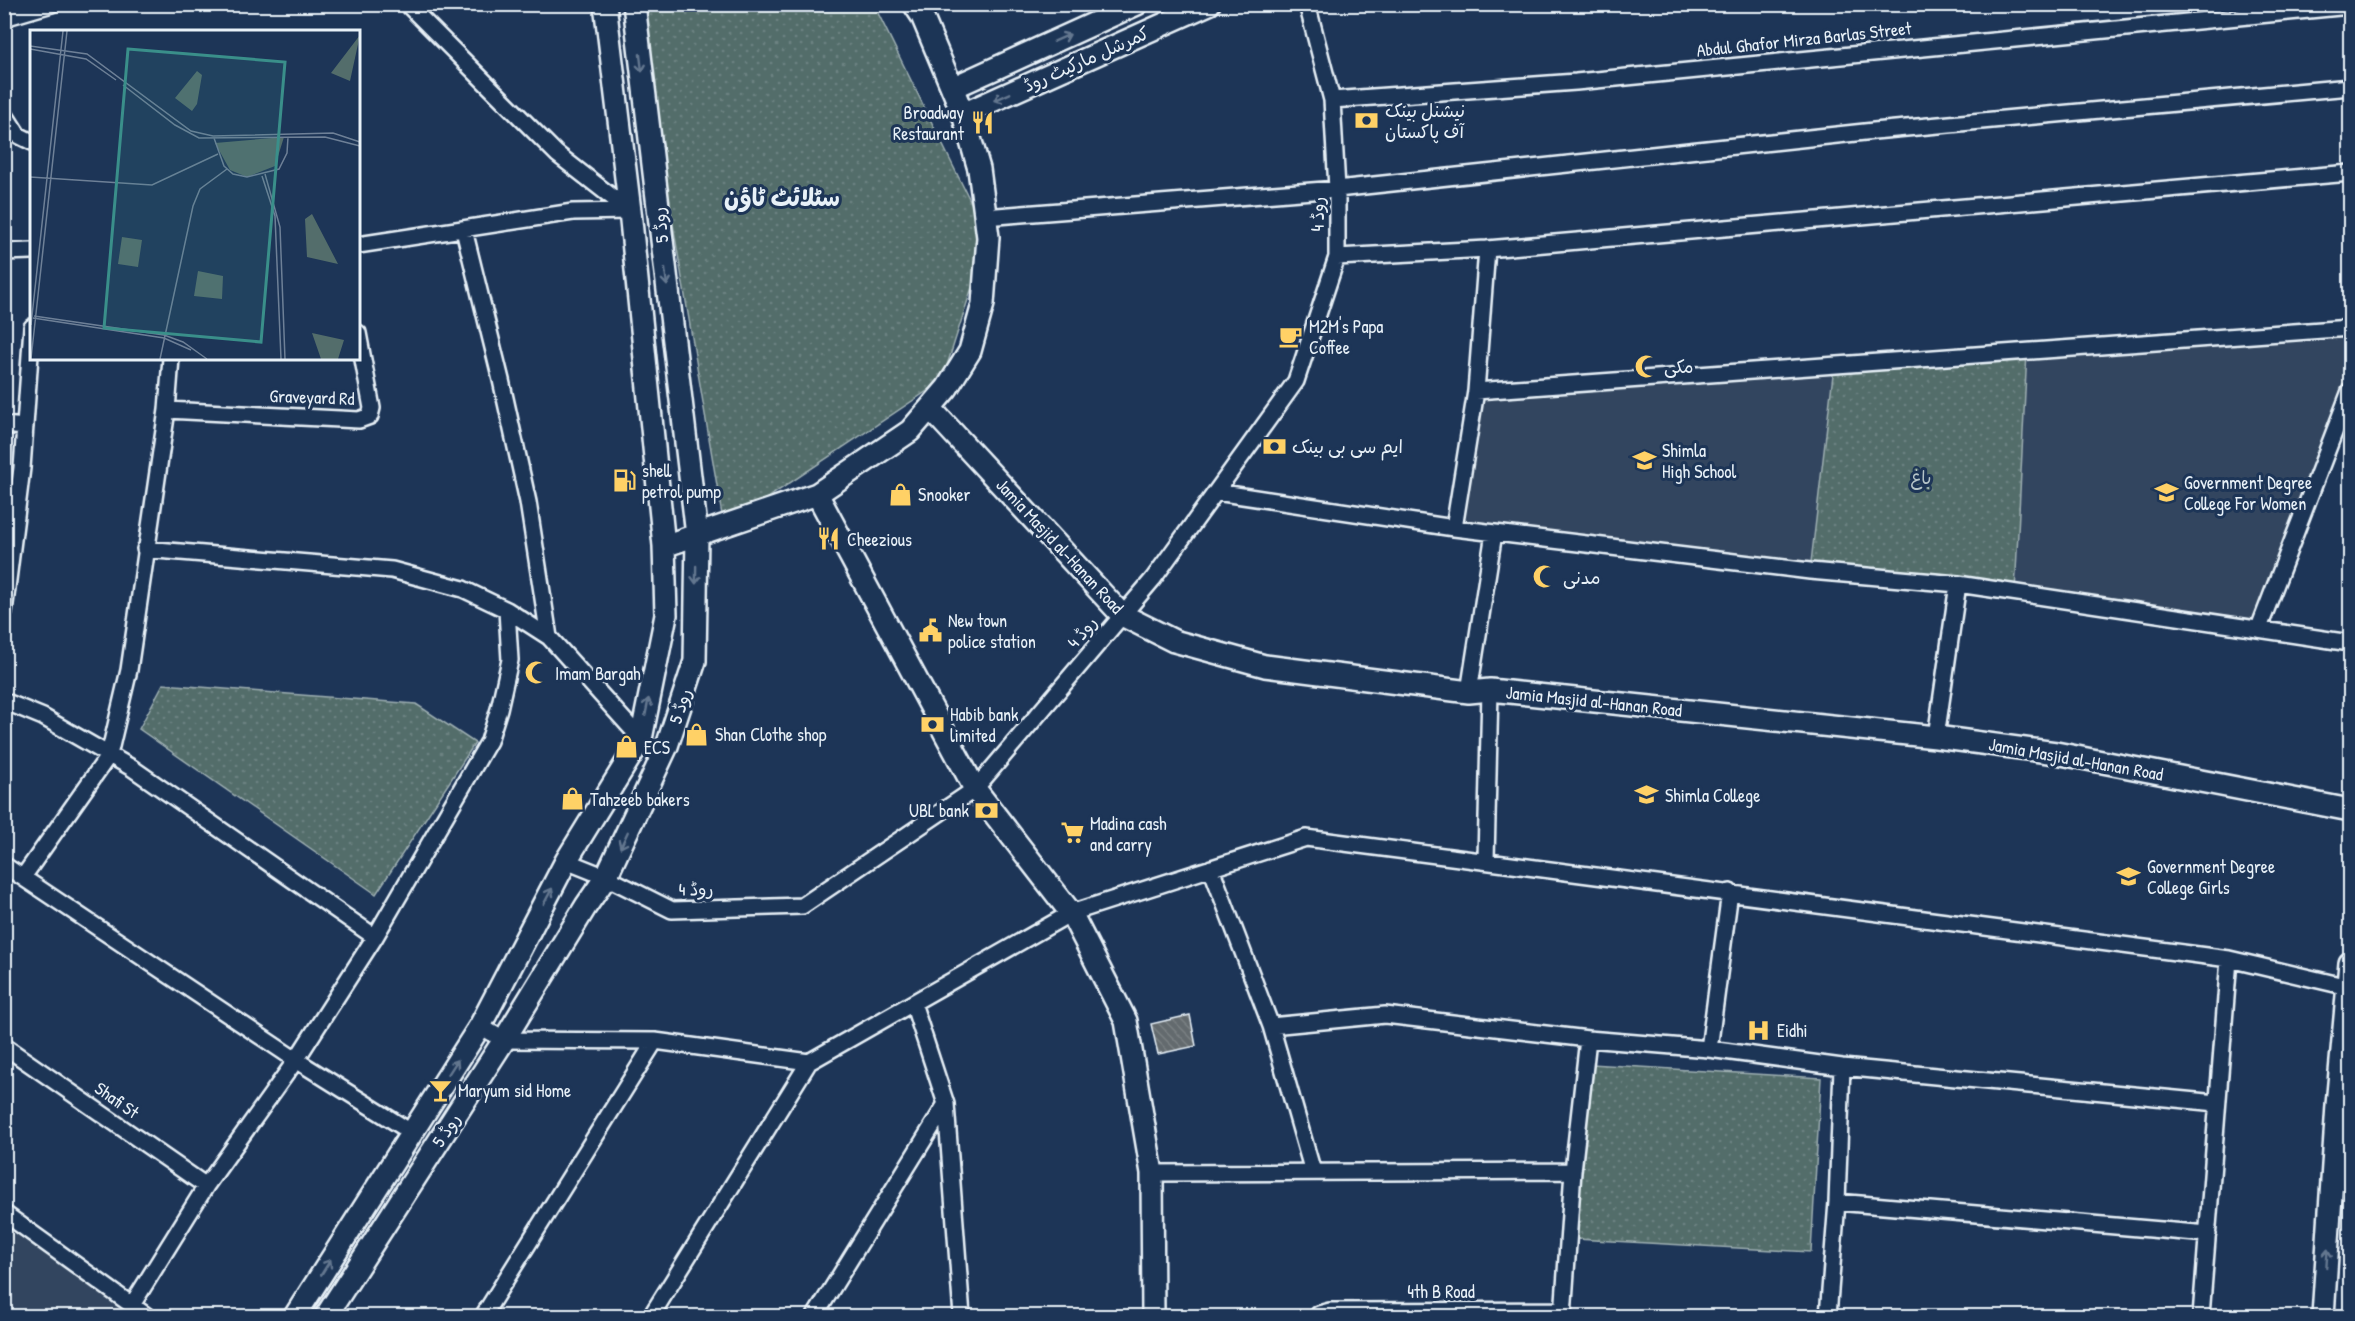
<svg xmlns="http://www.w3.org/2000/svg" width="2355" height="1321" font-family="'Patrick Hand','Playpen Sans Arabic',sans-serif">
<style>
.built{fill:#32455e}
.park{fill:url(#park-dots);stroke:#9eafb2;stroke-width:1.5}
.building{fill:url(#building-back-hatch);stroke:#e8f1f8;stroke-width:1.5}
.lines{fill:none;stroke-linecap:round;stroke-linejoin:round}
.street-casing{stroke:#e8f1f8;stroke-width:20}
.secondary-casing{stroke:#e8f1f8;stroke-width:26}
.street{stroke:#1d3557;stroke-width:15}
.secondary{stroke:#1d3557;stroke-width:21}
.oneway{stroke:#64778f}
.labels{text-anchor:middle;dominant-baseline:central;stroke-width:6;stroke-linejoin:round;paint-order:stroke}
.street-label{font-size:18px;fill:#e8f1f8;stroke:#1d3557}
.poi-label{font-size:18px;fill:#e8f1f8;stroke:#1d3557;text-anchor:start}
.park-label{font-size:18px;fill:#b4c3c7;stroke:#1d3557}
.district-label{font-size:24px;font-weight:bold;fill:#e8f1f8;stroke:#1d3557}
.inset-road{fill:none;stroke:#6e8097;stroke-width:1.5}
.view{fill:#3a8f8a;fill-opacity:0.15;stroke:#3a8f8a;stroke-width:3}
.inset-edge{fill:none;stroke:#e8f1f8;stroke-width:3}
</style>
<defs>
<pattern id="park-dots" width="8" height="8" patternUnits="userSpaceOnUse" patternTransform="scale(1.5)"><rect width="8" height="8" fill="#536d6b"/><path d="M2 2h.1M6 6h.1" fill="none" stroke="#6c8281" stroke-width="1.8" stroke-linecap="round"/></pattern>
<pattern id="building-back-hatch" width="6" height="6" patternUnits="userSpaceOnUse" patternTransform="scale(1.5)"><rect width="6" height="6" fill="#636a6e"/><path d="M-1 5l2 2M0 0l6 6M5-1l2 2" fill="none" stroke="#798083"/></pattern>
</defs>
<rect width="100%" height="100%" fill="#1d3557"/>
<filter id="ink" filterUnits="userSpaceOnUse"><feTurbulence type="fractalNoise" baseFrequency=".0167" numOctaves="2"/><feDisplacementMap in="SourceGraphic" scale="12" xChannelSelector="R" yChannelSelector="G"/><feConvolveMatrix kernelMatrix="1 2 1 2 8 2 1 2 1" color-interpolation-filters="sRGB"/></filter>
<g filter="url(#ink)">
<path class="built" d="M2350 328V391L2259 628 2015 592 2027 352Z
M1834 366 1810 571 1454 528 1476 391Z
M5 1217 140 1316H5Z"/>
<path class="park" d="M636 5H874L988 237 942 381 724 527Z
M2027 352 2015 592 1810 571 1834 366Z
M163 684 416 704 475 743 376 894 139 729Z
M1591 1064 1821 1078 1811 1252 1576 1239Z"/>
<path class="building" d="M1190 1015 1196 1046 1158 1054 1151 1024Z"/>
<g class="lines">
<defs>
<path id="street" d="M407 4 557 154 630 211
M4 18 52 4
M1332 100 1576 82 2350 6
M4 113 18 135 32 142
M985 217 1337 189 1874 131 2350 87
M464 230 501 380 528 502 549 637
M358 245 573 212 630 211
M4 252 32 251
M1337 257 1487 249 2350 173
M1476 391 2350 328
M167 410 359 420 370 416 372 408 358 333
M4 425 25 427
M1216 492 1454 528 1810 571 1958 584 2350 643
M1454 528 1476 391 1487 249
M145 549 392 570 463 589 507 610 549 637 641 739
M4 612 22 468 32 327
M2259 628 2350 391
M1469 692 1494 533
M4 701 43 717 132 768 375 937
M1936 737 1958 584
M1486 860 1490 690
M566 861 606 877 672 910 802 906 975 789 1153 579 1296 381 1337 257V189L1332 100 1307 4
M4 865 296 1060 411 1132
M1211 868 1271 1026 1313 1172
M23 877 109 755 129 670 167 410 171 358
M913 1003 946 1104 962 1316
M480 1026 504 1040 655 1041 809 1062 1071 913 1306 838 2229 959 2348 987
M1271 1026 1385 1015 1588 1039 1709 1049 1842 1067 2217 1103
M4 1046 206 1186
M1709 1049 1730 892
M1152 1173 1573 1171
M1837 1202 2208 1234
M4 1213 147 1316
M132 1305 206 1186 296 1060 375 937 489 741 499 709 510 660 507 610
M483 1316 655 1041
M651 1316 809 1062
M815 1316 946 1104
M1318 1316 1319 1314 1330 1311 1563 1310
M1563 1316 1573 1171 1588 1039
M1828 1316 1837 1202 1842 1067
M2201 1316 2229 959"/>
<path id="secondary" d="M952 88 1137 4
M963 114 1209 4
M931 409 1122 615 1174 641 1265 666 1469 692 1490 690 1936 737 2056 753 2350 810
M817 494 975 789 1071 913 1126 1021 1152 1173 1153 1316
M664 546 817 494 910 431 947 388 970 351 983 304 988 237 979 169 963 114 922 16 914 4
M295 1316 480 1026 566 861 641 739 666 615 664 546 630 211 605 4
M326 1316 504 1040 586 906 606 877 667 746 695 661 697 535 634 4
M2323 1316 2337 1105 2350 963"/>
</defs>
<use href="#street" class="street-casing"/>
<use href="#secondary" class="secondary-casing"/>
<use href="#street" class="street"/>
<use href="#secondary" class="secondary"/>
</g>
<defs><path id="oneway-shaft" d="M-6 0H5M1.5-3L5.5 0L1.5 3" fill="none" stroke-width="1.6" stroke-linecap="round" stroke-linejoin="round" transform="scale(1.5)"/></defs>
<g class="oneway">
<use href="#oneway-shaft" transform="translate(1062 38) rotate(-24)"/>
<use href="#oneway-shaft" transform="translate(641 63) rotate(83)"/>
<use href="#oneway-shaft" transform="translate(1002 97) rotate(156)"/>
<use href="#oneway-shaft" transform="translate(666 277) rotate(83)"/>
<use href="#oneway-shaft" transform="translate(696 575) rotate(91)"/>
<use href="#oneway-shaft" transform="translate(647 707) rotate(-79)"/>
<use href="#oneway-shaft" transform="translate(624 840) rotate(115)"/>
<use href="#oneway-shaft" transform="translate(548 896) rotate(-62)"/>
<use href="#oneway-shaft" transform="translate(453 1067) rotate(-57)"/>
<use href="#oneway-shaft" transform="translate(2327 1258) rotate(-86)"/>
<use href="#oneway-shaft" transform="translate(326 1267) rotate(-58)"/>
</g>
</g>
<defs>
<symbol id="bank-bare" viewBox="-9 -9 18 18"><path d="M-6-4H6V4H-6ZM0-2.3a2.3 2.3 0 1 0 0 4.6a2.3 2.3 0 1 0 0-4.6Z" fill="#ffd166" stroke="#1d3557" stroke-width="2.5" paint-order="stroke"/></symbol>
<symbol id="restaurant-bare" viewBox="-9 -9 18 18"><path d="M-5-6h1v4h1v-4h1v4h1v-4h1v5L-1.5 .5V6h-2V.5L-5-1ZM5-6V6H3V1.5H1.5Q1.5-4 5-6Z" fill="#ffd166" stroke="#1d3557" stroke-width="2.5" paint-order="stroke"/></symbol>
<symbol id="cafe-bare" viewBox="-9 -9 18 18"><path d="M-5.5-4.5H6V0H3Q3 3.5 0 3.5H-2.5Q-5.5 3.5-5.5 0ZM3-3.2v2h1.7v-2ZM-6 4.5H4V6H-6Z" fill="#ffd166" stroke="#1d3557" stroke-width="2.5" paint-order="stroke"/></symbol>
<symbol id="mosque-bare" viewBox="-9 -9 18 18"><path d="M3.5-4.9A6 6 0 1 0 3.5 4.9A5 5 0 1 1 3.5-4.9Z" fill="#ffd166" stroke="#1d3557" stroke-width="2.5" paint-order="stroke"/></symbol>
<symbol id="school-bare" viewBox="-9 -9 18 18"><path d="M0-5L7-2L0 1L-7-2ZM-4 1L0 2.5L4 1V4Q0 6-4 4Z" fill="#ffd166" stroke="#1d3557" stroke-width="2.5" paint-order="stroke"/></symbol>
<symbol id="fuel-bare" viewBox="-9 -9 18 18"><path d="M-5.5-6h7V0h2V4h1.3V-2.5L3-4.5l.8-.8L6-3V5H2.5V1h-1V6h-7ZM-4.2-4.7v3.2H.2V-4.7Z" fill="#ffd166" stroke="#1d3557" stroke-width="2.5" paint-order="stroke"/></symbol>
<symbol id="university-bare" viewBox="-9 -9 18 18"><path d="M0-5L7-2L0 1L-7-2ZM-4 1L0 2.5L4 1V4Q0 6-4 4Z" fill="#ffd166" stroke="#1d3557" stroke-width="2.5" paint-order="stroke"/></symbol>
<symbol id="shop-bare" viewBox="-9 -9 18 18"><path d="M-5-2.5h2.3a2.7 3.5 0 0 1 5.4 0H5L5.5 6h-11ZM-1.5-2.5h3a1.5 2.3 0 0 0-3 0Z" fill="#ffd166" stroke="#1d3557" stroke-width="2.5" paint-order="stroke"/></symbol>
<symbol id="civic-bare" viewBox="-9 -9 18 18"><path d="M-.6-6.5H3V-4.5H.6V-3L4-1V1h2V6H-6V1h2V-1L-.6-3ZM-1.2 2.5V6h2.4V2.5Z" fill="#ffd166" stroke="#1d3557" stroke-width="2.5" paint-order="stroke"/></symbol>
<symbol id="supermarket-bare" viewBox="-9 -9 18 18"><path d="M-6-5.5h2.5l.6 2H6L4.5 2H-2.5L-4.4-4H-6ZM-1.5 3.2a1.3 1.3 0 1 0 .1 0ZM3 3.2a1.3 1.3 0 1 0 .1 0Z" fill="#ffd166" stroke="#1d3557" stroke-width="2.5" paint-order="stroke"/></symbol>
<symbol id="hospital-bare" viewBox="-9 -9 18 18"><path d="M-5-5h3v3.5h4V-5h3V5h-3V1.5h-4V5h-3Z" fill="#ffd166" stroke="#1d3557" stroke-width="2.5" paint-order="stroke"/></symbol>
<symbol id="bar-bare" viewBox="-9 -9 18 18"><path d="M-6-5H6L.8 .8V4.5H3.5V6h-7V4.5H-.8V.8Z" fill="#ffd166" stroke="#1d3557" stroke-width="2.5" paint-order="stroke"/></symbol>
</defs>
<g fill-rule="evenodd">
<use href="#bank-bare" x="1350" y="104" width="33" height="33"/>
<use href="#restaurant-bare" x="966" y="106" width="33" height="33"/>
<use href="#cafe-bare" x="1274" y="320" width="33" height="33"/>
<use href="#mosque-bare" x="1630" y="350" width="33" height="33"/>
<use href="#bank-bare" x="1258" y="430" width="33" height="33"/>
<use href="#school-bare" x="1628" y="444" width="33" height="33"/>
<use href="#fuel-bare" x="608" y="464" width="33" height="33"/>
<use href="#university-bare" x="2150" y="476" width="33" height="33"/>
<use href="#shop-bare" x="884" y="478" width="33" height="33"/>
<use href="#restaurant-bare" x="812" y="522" width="33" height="33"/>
<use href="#mosque-bare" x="1528" y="560" width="33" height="33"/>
<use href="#civic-bare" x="914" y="614" width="33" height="33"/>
<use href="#mosque-bare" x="520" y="656" width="33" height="33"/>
<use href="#bank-bare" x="916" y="708" width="33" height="33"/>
<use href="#shop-bare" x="680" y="718" width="33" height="33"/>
<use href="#shop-bare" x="610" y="730" width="33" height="33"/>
<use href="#school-bare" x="1630" y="778" width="33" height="33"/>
<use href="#shop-bare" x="556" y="782" width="33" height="33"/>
<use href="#bank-bare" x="970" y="794" width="33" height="33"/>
<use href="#supermarket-bare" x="1056" y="816" width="33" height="33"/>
<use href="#school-bare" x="2112" y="860" width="33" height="33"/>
<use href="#hospital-bare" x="1742" y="1014" width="33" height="33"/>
<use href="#bar-bare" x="424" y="1074" width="33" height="33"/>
</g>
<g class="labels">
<g class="street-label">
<text transform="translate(1804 39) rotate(-6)">Abdul Ghafor Mirza Barlas Street</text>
<text transform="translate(1086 59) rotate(-24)">کمرشل مارکیٹ روڈ</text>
<text transform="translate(1317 214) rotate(-90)">روڈ 4</text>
<text transform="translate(660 225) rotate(-97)">روڈ 5</text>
<text transform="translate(312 397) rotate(2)">Graveyard Rd</text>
<text transform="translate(1060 546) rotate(47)">Jamia Masjid al-Hanan Road</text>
<text transform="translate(1082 632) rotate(-50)">روڈ 4</text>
<text transform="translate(1594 701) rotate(6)">Jamia Masjid al-Hanan Road</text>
<text transform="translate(680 706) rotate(-72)">روڈ 5</text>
<text transform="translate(2076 759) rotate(10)">Jamia Masjid al-Hanan Road</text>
<text transform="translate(696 889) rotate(-1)">روڈ 4</text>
<text transform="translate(117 1100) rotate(35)">Shafi St</text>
<text transform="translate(446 1130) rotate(-57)">روڈ 5</text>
<text x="1441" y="1291">4th B Road</text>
</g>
<g class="poi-label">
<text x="1385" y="110">نیشنل بینک<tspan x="1385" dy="21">آف پاکستان</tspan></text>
<text x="964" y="112" text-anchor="end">Broadway<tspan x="964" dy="21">Restaurant</tspan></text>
<text x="1309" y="326">M2M's Papa<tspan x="1309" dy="21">Coffee</tspan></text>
<text x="1664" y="366">مکی</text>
<text x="1292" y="446">ایم سی بی بینک</text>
<text x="1662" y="450">Shimla<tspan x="1662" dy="21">High School</tspan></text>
<text x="642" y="470">shell<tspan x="642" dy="21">petrol pump</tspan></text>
<text x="2184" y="482">Government Degree<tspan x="2184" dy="21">College For Women</tspan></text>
<text x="918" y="494">Snooker</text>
<text x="847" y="539">Cheezious</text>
<text x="1563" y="577">مدنی</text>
<text x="948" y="620">New town<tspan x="948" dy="21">police station</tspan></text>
<text x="555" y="673">Imam Bargah</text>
<text x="950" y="714">Habib bank<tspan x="950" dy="21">limited</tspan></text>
<text x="715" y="734">Shan Clothe shop</text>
<text x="644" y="747">ECS</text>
<text x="1665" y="795">Shimla College</text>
<text x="590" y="799">Tahzeeb bakers</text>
<text x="969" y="810" text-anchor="end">UBL bank</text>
<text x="1090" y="823">Madina cash<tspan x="1090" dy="21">and carry</tspan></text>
<text x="2147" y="866">Government Degree<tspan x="2147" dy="21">College Girls</tspan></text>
<text x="1777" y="1030">Eidhi</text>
<text x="458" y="1090">Maryum sid Home</text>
</g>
<g class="park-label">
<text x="1921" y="477">باغ</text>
</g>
<g class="district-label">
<text x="782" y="197">سٹلائٹ ٹاؤن</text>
</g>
</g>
<g transform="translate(30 30)">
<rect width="330" height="330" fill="#1d3557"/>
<path d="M330 5 320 51 301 43ZM167 41 172 45 167 74 162 81 145 68ZM254 107 245 136 217 147 200 140 185 113ZM282 184 308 234 277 227 275 189ZM92 207 112 210 108 237 88 234ZM168 241 193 246 192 269 164 266ZM282 303 314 310 308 329H291Z" fill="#536d6b"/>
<path class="inset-road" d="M0 16 57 24 161 101 183 106 303 103 330 112M0 19 56 29 86 50M93 55 145 95 169 108 295 107 330 116M184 108 194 136 203 144 217 147 249 139 257 123 258 107M235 144 250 197 255 329M232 146 245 186 251 329M0 147 122 155 188 124M4 286 134 305 153 312 177 329M3 288 134 308 161 320M1 295 33 1M1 329 37 1M130 329 163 176 170 159 197 139"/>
<path class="view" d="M98 19 255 32 231 312 74 298Z"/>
<rect width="330" height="330" class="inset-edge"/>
</g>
<rect width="2355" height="1321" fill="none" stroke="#1d3557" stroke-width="24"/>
<rect x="12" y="12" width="2331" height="1297" fill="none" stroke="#e8f1f8" stroke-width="2" filter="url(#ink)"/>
</svg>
